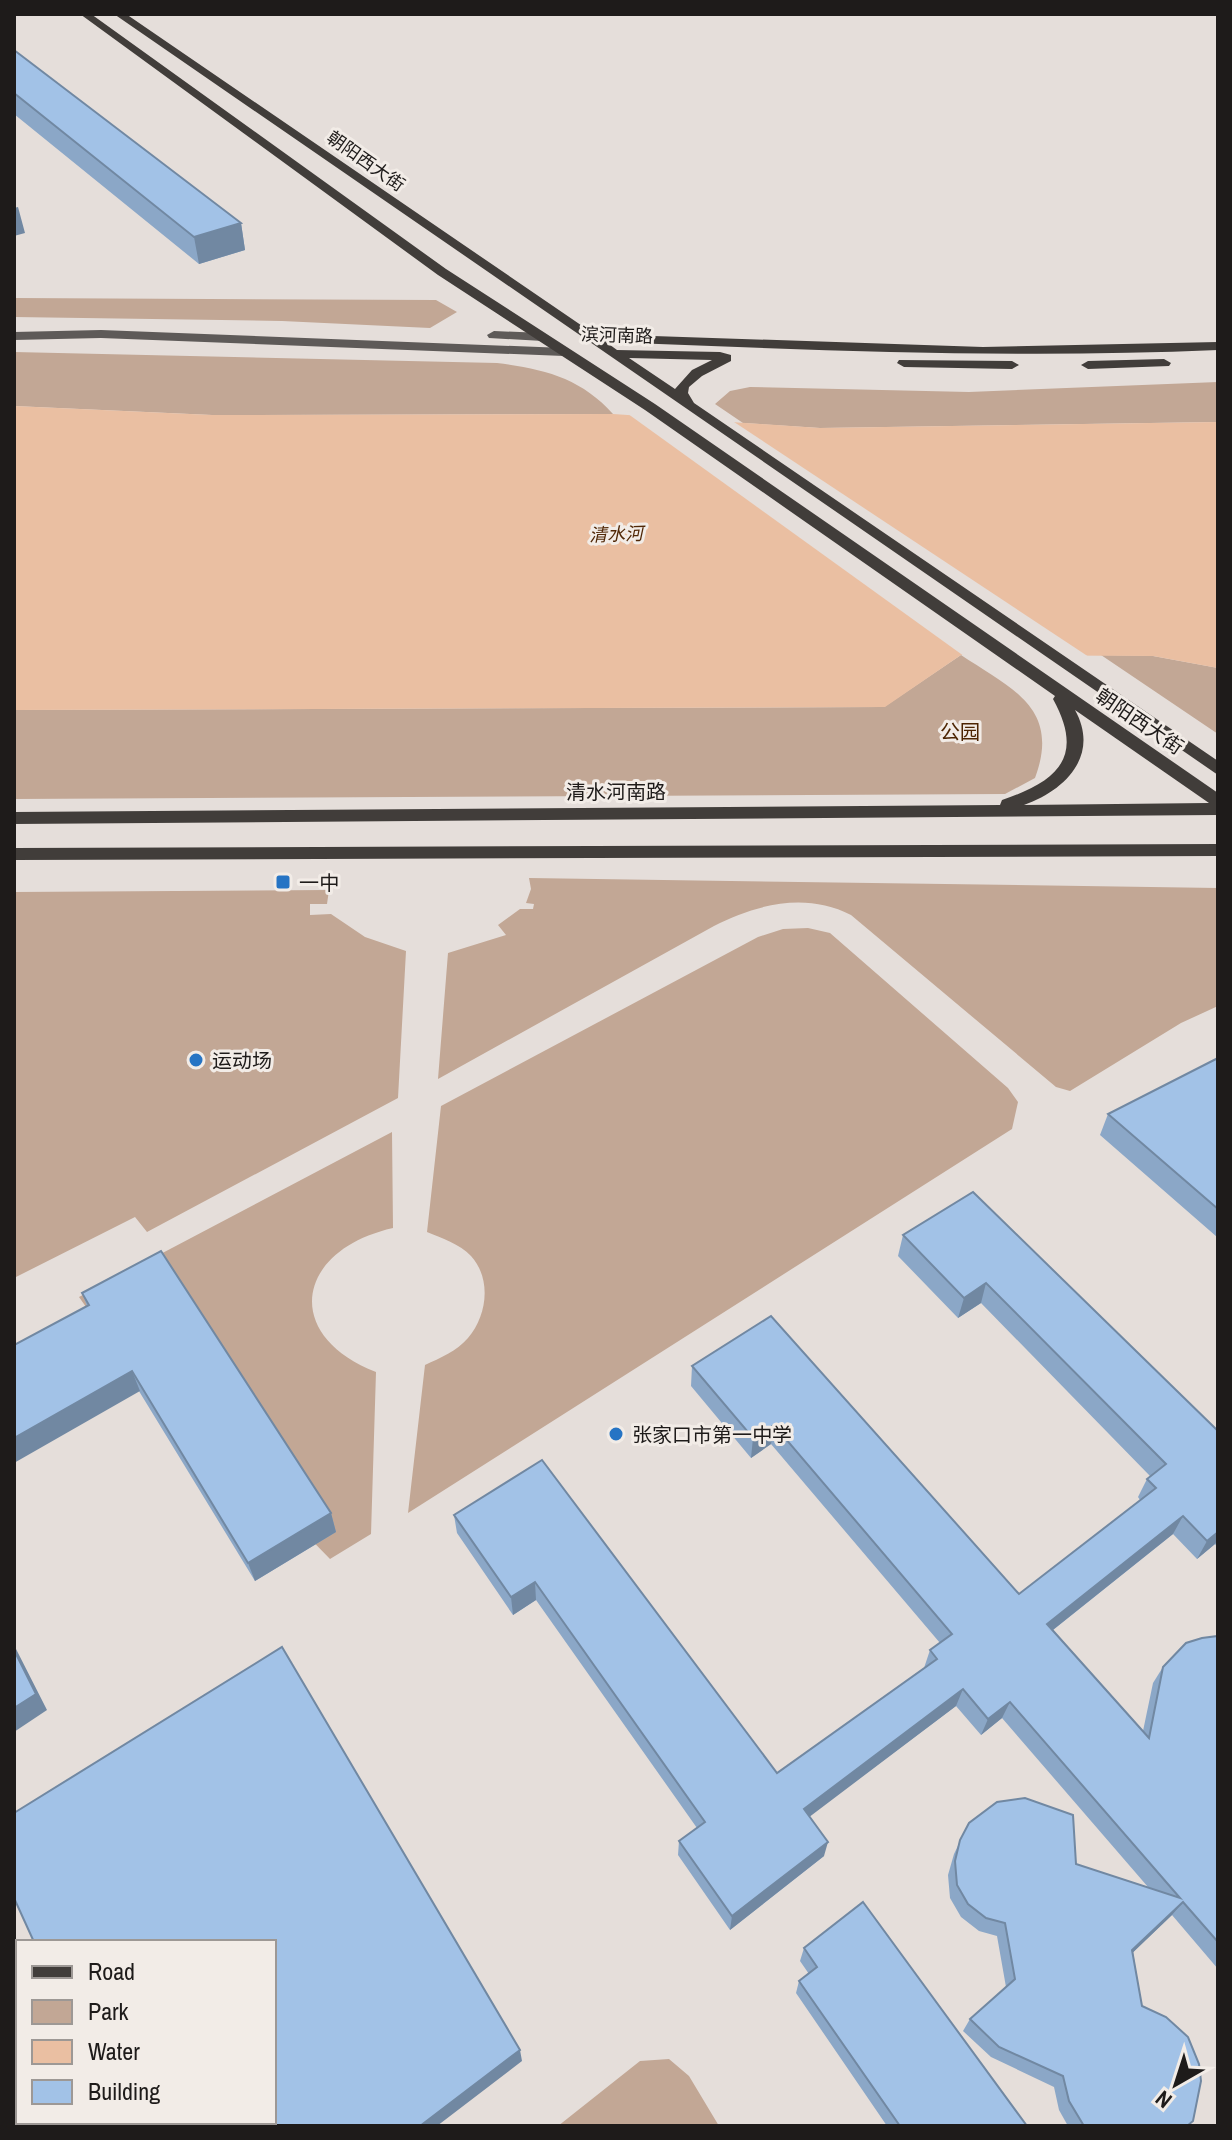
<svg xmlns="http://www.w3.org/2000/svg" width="1232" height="2140" font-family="'Archivo Narrow','Noto Sans SC',sans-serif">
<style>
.green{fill:#c2a795}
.water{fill:#eabfa2}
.pier{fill:#e5deda}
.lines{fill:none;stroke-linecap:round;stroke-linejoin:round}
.secondary{fill:#5e5a58;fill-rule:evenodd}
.primary{fill:#413d3a;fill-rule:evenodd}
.wall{fill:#8ba7c7}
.shaded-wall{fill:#7188a2}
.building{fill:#a2c2e7;stroke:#7188a2;stroke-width:2}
.poi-dot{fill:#2674c4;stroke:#f2ece7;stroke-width:3}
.labels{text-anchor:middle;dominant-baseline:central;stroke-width:6;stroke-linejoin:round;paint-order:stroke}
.far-street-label{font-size:18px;fill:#1e1b1a;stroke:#f2ece7}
.far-water-label{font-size:18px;font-style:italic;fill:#502706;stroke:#f2ece7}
.street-label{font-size:20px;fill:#1e1b1a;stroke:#f2ece7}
.park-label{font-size:20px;fill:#4d2503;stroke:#f2ece7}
.poi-label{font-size:20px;fill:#1e1b1a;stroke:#f2ece7;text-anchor:start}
</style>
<rect width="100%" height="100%" fill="#e5deda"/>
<path class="green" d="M14 298 436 300 457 312 430 328 282 321 14 317Z
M14 352 497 363C544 369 581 378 613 414L212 415 14 406Z
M1218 382 1216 422 820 428 743 423 715 404 730 391 750 387 969 392Z
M961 655C1012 689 1061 708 1035 778L1005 794 14 799V710L884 707Z
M1101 655 1153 656 1218 668V734Z
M529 878 1218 888V1006L1181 1023 1070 1091 1056 1087 851 915C806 892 757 904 714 926L438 1079 448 953 506 935 498 925 520 909H533L534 904 526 903 531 889Z
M329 890 327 904H310V915L331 914 365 937 406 951 398 1098 147 1232 135 1217 14 1278V892Z
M808 928 830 933 1008 1088 1018 1102 1012 1129 408 1513 425 1365C440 1358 457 1351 468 1338 487 1316 492 1279 471 1256 460 1244 441 1238 427 1232L441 1106 758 937 783 929Z
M392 1132 393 1228C296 1250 281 1335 376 1372L371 1534 330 1559 91 1314 79 1297Z
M669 2059 689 2076 719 2126H558L640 2061Z"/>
<path class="water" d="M14 406 212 415 613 414 820 428 1218 422V668L1153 656 961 655 885 707 14 710Z"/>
<path class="pier" d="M624 411 728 418 1092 659H968Z"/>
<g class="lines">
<path class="secondary" d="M101 330 564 348 571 352 564 356 101 338 14 340V332Z
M494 331 543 333 550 337 543 341 489 338 487 335Z"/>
<path class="primary" d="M80 14H91L446 269 655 404 1218 793V815L14 824V812L1000 805 1002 800C1058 781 1085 757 1053 699L1055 696 645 410 438 275ZM1075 710 1209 803 1024 805C1066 790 1100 755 1075 710Z
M114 14H126L594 334 983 347 1218 342V350C1014 359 810 350 606 342L617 350 720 352 731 355V361L702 376 689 387 688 393 694 403 1218 761V775ZM629 358 712 360 692 370 675 389Z
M1164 359 1171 363 1169 366 1088 369 1081 365 1088 361Z
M899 360 1012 361 1019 365 1012 369 904 367 897 363Z
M1218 844V856L14 860V848Z"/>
</g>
<path class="wall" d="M14 50 241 223 245 250 199 264 14 114Z
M1218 1058V1237H1217L1100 1135 1108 1114Z
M973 1192 1218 1431V1548L1215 1544 1197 1559 1173 1534 1053 1630 1143 1731 1153 1683 1163 1667 1218 1636V1969L1172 1915 1133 1952 1142 2006 1187 2126H1068L1059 2110 1054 2087 991 2057 963 2031 970 2019 1006 1987 997 1936 979 1931 961 1917 950 1898 948 1875 954 1854 969 1823 1076 1864 1148 1887 1002 1718 981 1735 956 1706 809 1816 824 1856 730 1930 678 1855 679 1841 697 1828 536 1600 513 1615 457 1533 454 1515 777 1773 924 1668 930 1650 940 1643 771 1444 751 1458 691 1386 692 1366 1019 1594 1140 1500 1138 1497 1147 1479 1150 1476 981 1303 958 1318 898 1256 903 1235Z
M82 1293 331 1513 336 1532 255 1581 87 1306Z
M804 1948 1027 2126H887L796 1993 799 1981 809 1974 800 1961Z"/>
<path class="shaded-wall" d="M18 207 25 233 14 236V208Z
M241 223 245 250 199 264 194 237Z
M986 1283 981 1303 958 1318 964 1298Z
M132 1371 140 1391 14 1463V1438Z
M774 1425 771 1444 751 1458 753 1438Z
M331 1513 336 1532 255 1581 248 1563Z
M1183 1516 1173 1534 1039 1641 1047 1624Z
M1218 1532V1539L1215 1544 1197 1559 1207 1541Z
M535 1582 536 1600 513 1615 511 1597Z
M14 1645 47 1710 14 1732Z
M963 1689 956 1706 800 1824 804 1809Z
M1010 1702 1002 1718 981 1735 988 1719Z
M828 1842 824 1856 730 1930 732 1916Z
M1183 1902 1172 1915 1122 1963 1132 1950Z
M520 2050 522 2061 437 2126H420Z"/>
<path class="building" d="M14 50 241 223 194 237 14 93Z
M1218 1058V1209L1108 1114Z
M973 1192 1218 1431V1532L1207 1541 1183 1516 1047 1624 1149 1738 1163 1667 1186 1643 1202 1638 1218 1636V1942L1183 1902 1132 1950 1142 2006 1166 2017 1188 2037 1199 2064 1201 2081 1193 2121 1187 2126H1084L1069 2101 1063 2076 999 2047 970 2019 1015 1979 1005 1923 986 1918 968 1904 957 1885 955 1861 960 1840 969 1823 997 1802 1025 1798 1073 1815 1076 1864 1180 1898 1010 1702 988 1719 963 1689 804 1809 828 1842 732 1916 679 1841 705 1822 535 1582 511 1597 454 1515 542 1460 777 1773 937 1659 930 1650 952 1634 774 1425 753 1438 692 1366 771 1316 1019 1594 1156 1488 1147 1479 1166 1464 986 1283 964 1298 903 1235Z
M161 1251 331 1513 248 1563 132 1371 14 1438V1345L89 1305 82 1293Z
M282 1647 520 2050 420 2126H116L115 2122H274V1942H34L14 1898V1813Z
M14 1650 36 1694 14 1708Z
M863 1902 1027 2126H900L799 1981 817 1967 804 1948Z"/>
<g class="poi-dot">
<rect x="275" y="874" width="16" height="16" rx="4"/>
<circle cx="196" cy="1060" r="8"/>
<circle cx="616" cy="1434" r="8"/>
</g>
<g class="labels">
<g class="far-street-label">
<text transform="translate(366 161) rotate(35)">朝阳西大街</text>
<text transform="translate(617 335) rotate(2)">滨河南路</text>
</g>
<g class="far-water-label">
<text transform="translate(616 534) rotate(-2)">清水河</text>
</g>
<g class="street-label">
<text transform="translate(1140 721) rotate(34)">朝阳西大街</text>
<text x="616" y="791">清水河南路</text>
</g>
<g class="park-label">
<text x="960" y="731">公园</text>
</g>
<g class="poi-label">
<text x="299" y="882">一中</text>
<text x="212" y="1060">运动场</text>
<text x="632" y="1434">张家口市第一中学</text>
</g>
</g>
<rect width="1232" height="2140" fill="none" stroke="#1e1b1a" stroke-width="32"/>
<rect x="16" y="1940" width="260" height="184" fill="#f2ece7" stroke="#9d9895" stroke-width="2"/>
<rect x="32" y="1966" width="40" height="12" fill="#413d3a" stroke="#9d9895" stroke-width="2"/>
<text x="88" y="1980" font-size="24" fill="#1e1b1a">Road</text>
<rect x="32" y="2000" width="40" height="24" fill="#c2a795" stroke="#9d9895" stroke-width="2"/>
<text x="88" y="2020" font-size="24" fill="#1e1b1a">Park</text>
<rect x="32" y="2040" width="40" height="24" fill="#eabfa2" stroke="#9d9895" stroke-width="2"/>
<text x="88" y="2060" font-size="24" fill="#1e1b1a">Water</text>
<rect x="32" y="2080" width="40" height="24" fill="#a2c2e7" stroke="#9d9895" stroke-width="2"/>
<text x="88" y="2100" font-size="24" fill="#1e1b1a">Building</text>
<g transform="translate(1176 2084) rotate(219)" stroke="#f2ece7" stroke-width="6" paint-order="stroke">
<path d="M0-6L14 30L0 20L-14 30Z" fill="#1e1b1a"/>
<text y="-12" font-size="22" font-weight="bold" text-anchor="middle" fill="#1e1b1a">N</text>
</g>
</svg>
